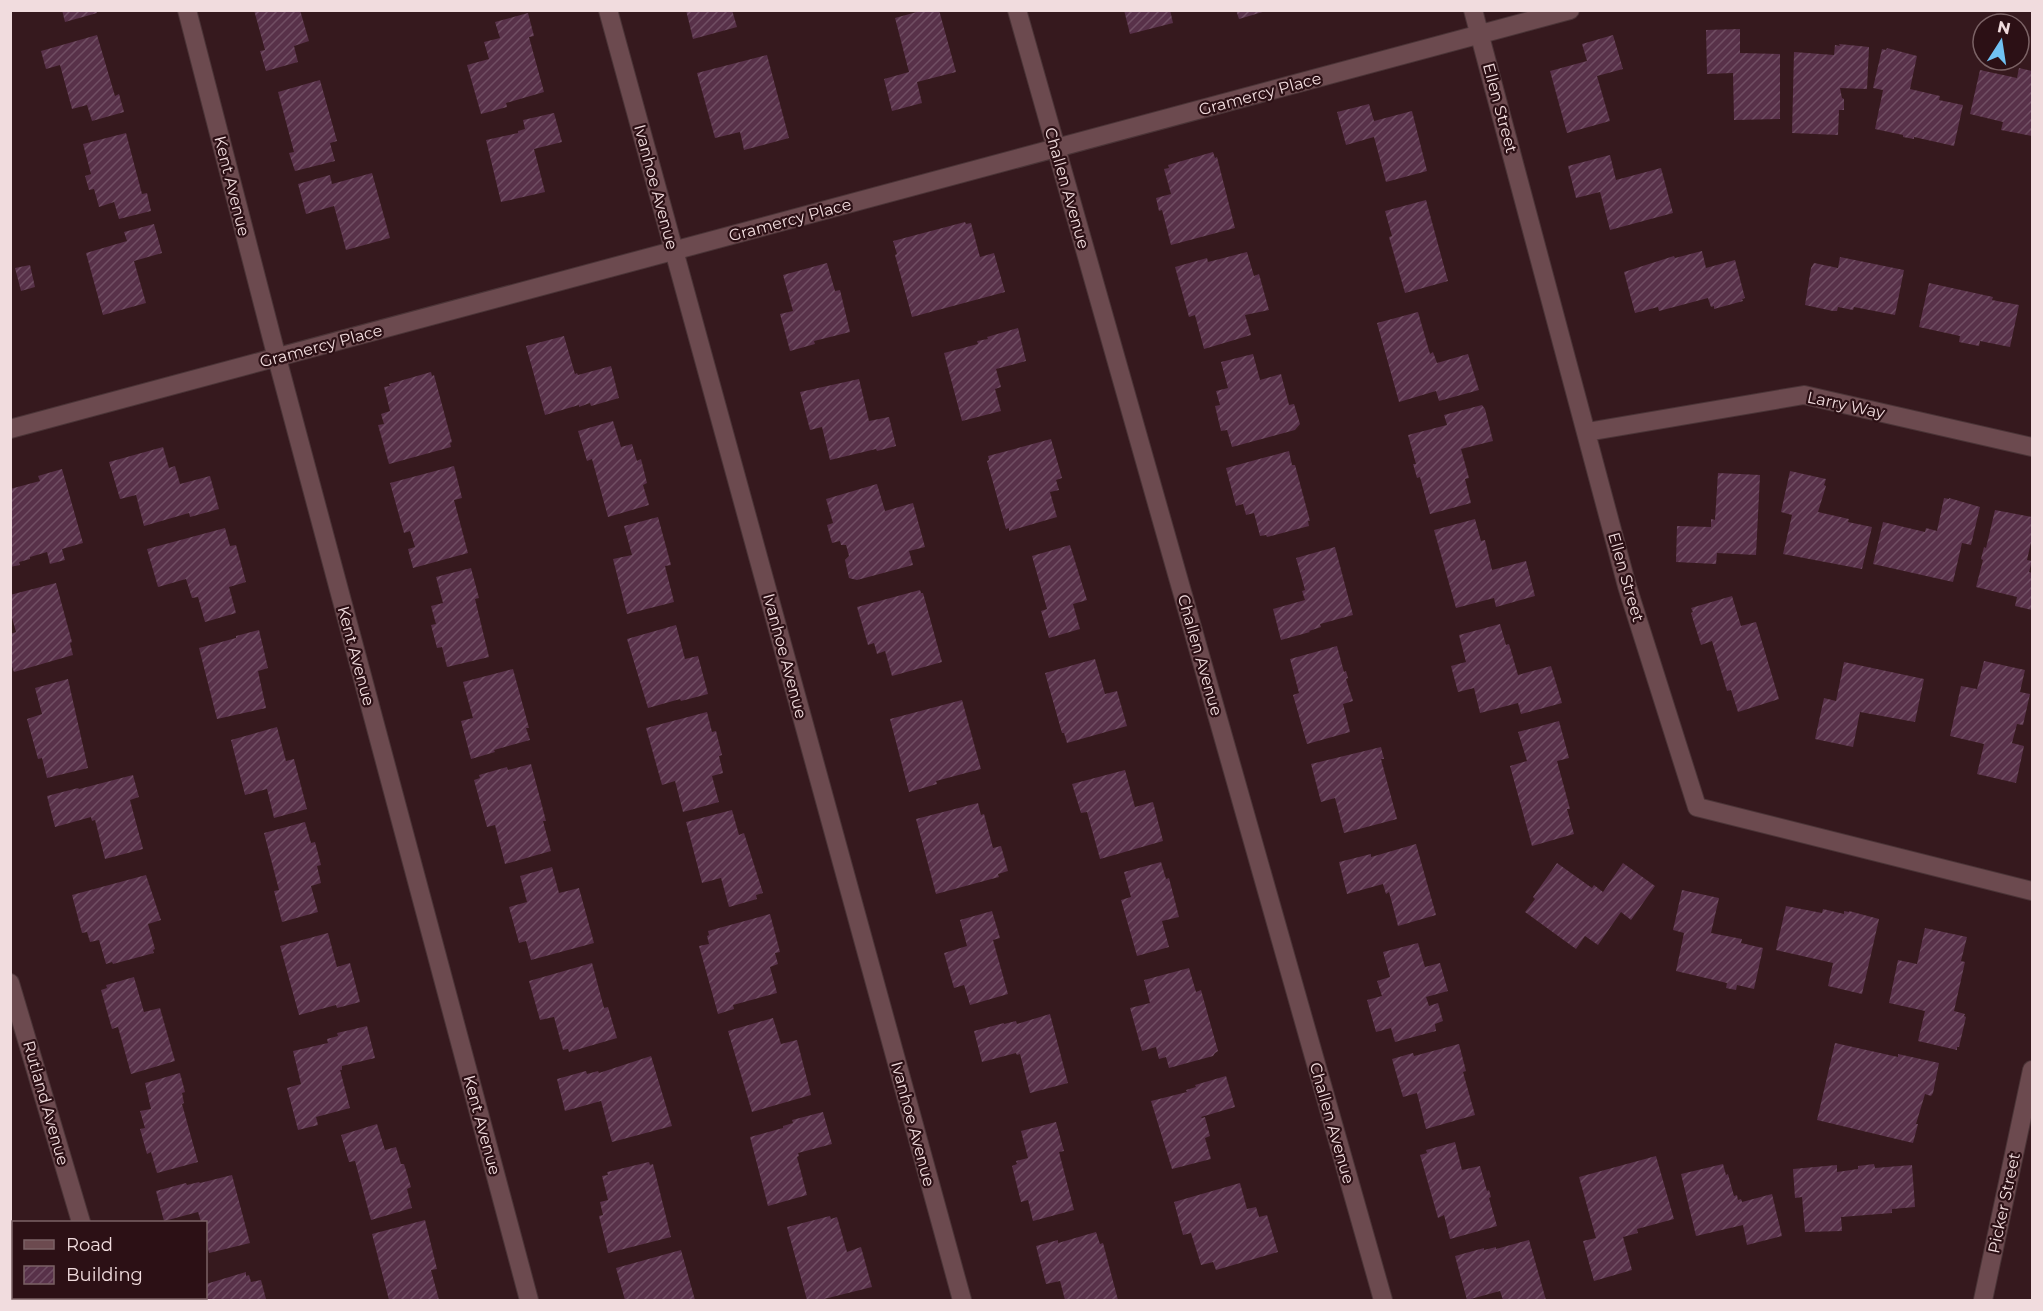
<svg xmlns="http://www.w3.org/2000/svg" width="2043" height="1311" font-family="Montserrat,sans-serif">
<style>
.building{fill:url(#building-hatch)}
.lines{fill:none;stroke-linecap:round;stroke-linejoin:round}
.minor-casing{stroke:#4b3437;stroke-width:20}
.minor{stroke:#6c4a4f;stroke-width:18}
.labels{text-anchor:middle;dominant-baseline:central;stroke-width:4.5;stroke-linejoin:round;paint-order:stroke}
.street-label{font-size:16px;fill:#f1dcde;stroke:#2c1015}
</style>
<defs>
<pattern id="building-hatch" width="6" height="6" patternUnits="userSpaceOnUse" patternTransform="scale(1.5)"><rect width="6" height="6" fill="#583149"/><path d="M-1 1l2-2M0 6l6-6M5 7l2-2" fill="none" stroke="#704e63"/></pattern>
</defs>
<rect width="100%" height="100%" fill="#36191e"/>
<path class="building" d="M62 10H96L97 13 65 22Z
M254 10H300L309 41 294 46 298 62 266 71 260 51 265 50Z
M686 10H732L737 27 693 39Z
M924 10H939L956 72 917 82 922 103 892 111 884 79 909 72 895 18Z
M1124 10H1170L1173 23 1130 34Z
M1236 10H1266V11L1239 19Z
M528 13 534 36 529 37 544 92 506 103 507 107 481 114 467 65 489 59 484 42 500 38 495 22Z
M1740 29V53L1780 54V119L1734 120 1733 73 1707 74 1706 30Z
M97 35 115 96 119 94 124 112 92 121 87 105 72 109 60 65 46 69 41 51Z
M1613 35 1623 69 1597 76 1610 121 1567 133 1550 71 1587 61 1582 44Z
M1839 44 1869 47 1867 89 1840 88 1842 98 1844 99V110H1839L1838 135 1792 133 1794 52 1834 55 1835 45 1840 46Z
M1887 48 1917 56 1910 89 1940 96 1939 100 1963 105 1954 146 1914 137V139L1903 137V135L1875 129 1883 90 1873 88 1882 49 1886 50Z
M767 55 789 138 744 150 740 132 715 138 697 73Z
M2019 68 2032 71V136L2001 130 2003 122 1970 114 1980 70 2017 78Z
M320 80 337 141 330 143 335 161 295 171 289 153 294 152 278 92Z
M1369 104 1374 121 1412 111 1427 171 1386 182 1374 137 1346 145 1337 112Z
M554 113 562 142 534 149 545 192 501 202 486 140 518 133V131L525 129 523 120Z
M126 133 142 194 147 193 151 211 119 219 114 202 99 207 94 189 89 190 85 176 91 174 83 144Z
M1213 152 1215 158 1217 157 1235 228 1171 245 1162 210 1159 211 1156 198 1171 194 1164 169 1169 168 1168 165Z
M1610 155 1616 180 1661 168 1673 213 1610 230 1600 192 1576 198 1568 166Z
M372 173 390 238 346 250 334 206 306 214 298 184 330 175 332 184Z
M1426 200 1448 281 1405 293 1389 237 1392 236 1385 211Z
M965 222 966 224 971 223 980 257 994 253 1005 292 912 317 895 255 897 254 893 241Z
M154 224 162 253 134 261 146 303 103 315 86 253 127 241 124 232Z
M1702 251 1706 268 1735 260 1745 298 1742 299 1743 301 1714 309V306L1711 307 1708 298 1659 311 1658 307 1635 313 1624 272 1674 256 1675 258Z
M1247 252 1254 276 1259 274 1269 310 1245 315 1251 335 1204 349 1195 315 1189 317 1175 267 1207 258 1208 262Z
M1840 257 1904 270 1895 315 1854 307 1853 310 1838 307 1837 311H1833L1805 305 1811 268 1814 263 1838 268Z
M827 263 835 291 840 290 850 332 814 341 815 344 790 351 780 314 793 311 783 275Z
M30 265 35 287 21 291 15 268Z
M1929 283 1993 297 1992 300 2019 305 2010 347 1980 341 1979 346 1959 342 1960 336 1919 327Z
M1418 312 1430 354 1433 352 1437 363 1468 354 1479 390 1439 401 1436 391 1399 402 1377 323Z
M1018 328 1026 361 996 369 1001 387 995 389 1001 411 962 421 944 353 978 344 977 341 988 339 987 337Z
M564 336 575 374 577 373 578 375 611 366 619 398 591 406 590 403 579 407V405L545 415 526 346Z
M1253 354 1260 380 1281 374 1289 405 1294 404 1300 424 1295 430 1232 447 1227 430 1221 431 1215 406 1220 405 1216 391 1228 388 1221 362Z
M431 372 432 376 434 375 452 442 450 443 451 447 389 464 378 425 384 424 381 414 390 411 384 387 390 386 389 384Z
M859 379 869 421 889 417 896 446 877 451 876 449 830 460 822 427 810 430 800 392Z
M1482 405 1485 409 1493 441 1461 449 1469 478 1465 479 1471 503 1430 514 1420 477 1417 478 1413 464H1416L1408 435 1447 425 1444 415Z
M613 421 621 447 632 444 637 461 641 459 647 483 643 485 649 505 608 517 592 459 587 461 578 431Z
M1051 439 1062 478 1056 480 1059 490 1050 492 1057 517 1009 531V528L1006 529 987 461 989 460 988 456Z
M163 447 169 468 175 466 180 484 210 476 219 509 190 517 189 513 144 526 136 495 120 499 109 462Z
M1289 451 1292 465H1295L1310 521H1308L1309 526 1267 537 1266 535 1260 536 1254 513 1246 515 1243 504 1236 506 1226 468Z
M454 466 462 498 454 500 468 553 413 568 408 549 415 547 410 531 404 533 390 483Z
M62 469 83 543 62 549 65 560 50 564 47 552 30 557V559L19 562 20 565 10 567V489L40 481 38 476Z
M1790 471 1826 479 1824 485 1826 486 1818 512 1849 519 1848 522 1872 527 1862 569 1783 554 1792 515 1781 512Z
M1718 473 1760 475 1756 555 1717 553 1716 564 1676 562 1677 526 1711 527V519L1715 520Z
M877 484 885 511 913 503 925 547 909 551 913 565 857 580 849 578 845 560 849 556 846 545H841L840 541 832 543 827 525 833 523 826 499Z
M1944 498 1949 499V498L1980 507 1971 545 1962 543 1953 582 1873 564 1883 522 1925 532 1926 528 1937 531Z
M1995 510 2032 517V538L2027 560 2032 561 2029 572 2032 573V610L2015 606 2017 597 1976 587 1983 560 1981 559 1984 547 1986 548Z
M658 517 671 565 665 566 674 602 627 614 613 559 632 555 624 526Z
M1475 519 1481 541 1485 540 1492 570 1526 561 1535 596 1496 607 1494 598 1456 608 1434 530Z
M225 528 230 546 236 545 246 582 229 587 236 613 205 622 198 597 192 598 186 579 158 587 147 549Z
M1070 545 1087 600 1073 604 1080 629 1049 638 1041 611 1047 609 1032 556Z
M1335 547 1353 615 1320 624 1321 627 1309 631 1310 632 1281 640 1273 609 1305 600 1302 591 1305 590 1296 558Z
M471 568 479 598 475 599 489 657 447 667 442 647 437 648 431 625 436 624 431 606 443 603 436 577Z
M56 583 72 642 70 643 73 655 14 672 10 661V634L16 632 10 611V595Z
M920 590 921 593H923L942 662 892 676 885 651 877 654 874 643 868 645 857 607Z
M1732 596 1741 626 1756 622 1779 699 1738 712 1731 690 1727 691 1712 641 1701 645 1691 613 1693 612 1691 608Z
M1500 624 1506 645 1509 644 1518 675 1551 666 1562 703 1521 714 1518 703 1480 713 1474 688 1458 692 1451 666 1466 662 1459 635Z
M676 625 685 659 698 656 708 694 681 701 680 699 648 708 627 639Z
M259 630 268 668 258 671 266 708 217 719 199 648 236 638V636Z
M1337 646 1344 672 1346 671 1348 678 1346 679 1353 701 1343 704 1350 732 1307 744 1293 695 1299 693 1290 659Z
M1095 659 1105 694 1117 691 1127 726 1067 743 1064 733H1062L1045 673Z
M1984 661 2025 670 2020 692 2030 694 2023 725 2017 724 2012 743 2024 746 2016 783 1977 774 1984 744 1950 736 1961 686 1977 689Z
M1844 662 1924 679 1915 722 1860 712 1853 747 1815 739 1824 698 1836 701Z
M513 669 529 728H526L530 740 494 750 495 752 471 759 461 721 473 718 463 682Z
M68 679 88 768 47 778 42 758 38 759 27 719 42 714 35 688Z
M962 700 981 769 936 781 937 784 909 792 890 719Z
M707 712 712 732 716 731 722 755 719 756 723 773 712 776 719 802 683 812 675 781 662 785 646 728Z
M1559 721 1569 758 1557 761 1570 809H1567L1574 834 1532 846 1510 766 1527 761 1518 732Z
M277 727 286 761 294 759 307 809 274 818 267 789 245 795 231 740Z
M1381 747 1384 759H1381L1397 819 1344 833 1335 798 1321 802 1311 764Z
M531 764 546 821H543L551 851 505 864 495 825 487 827 474 780 480 778 479 775 507 767 508 770Z
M1125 770 1135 807 1153 802 1163 841 1100 859 1087 812 1081 813 1072 784Z
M133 775 139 797 130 800 143 849 105 859 95 820 92 821 91 817 55 827 47 796 78 788 79 789Z
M978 803 981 815 984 814 993 848 1001 846 1008 871 998 874 999 877 936 894 916 819Z
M732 810 739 835 744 833 763 893 756 895 757 899 729 907 721 878 702 883 686 822Z
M305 822 311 843 315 842 321 865 317 866 321 883 311 886 318 912 282 922 274 891 279 890 264 833Z
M1416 844 1436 915 1398 926 1389 892 1386 894 1383 884 1347 894 1339 862 1371 854V857Z
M1161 862 1166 879 1169 878 1179 917 1162 921 1169 947 1137 956 1121 900 1131 897 1124 872Z
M1557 863 1592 888 1594 885 1603 892 1623 863 1655 886 1631 920 1621 912 1598 945 1585 936 1576 949 1525 912 1535 899 1533 897Z
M552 867 559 893 579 888 594 943 531 960 526 941 519 943 509 907 527 902 520 876Z
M146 875 161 920 148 924 155 949 153 950 154 953 113 964 112 962 106 964 99 940 90 942 87 932 82 933 72 895Z
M1682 890 1719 898 1711 933 1742 939 1741 943 1763 948 1754 989 1737 985 1736 990 1726 988 1727 983 1676 971 1684 933 1673 930Z
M1786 906 1822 913 1823 909 1844 914V911L1849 912V911L1879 919 1862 994 1828 986 1833 963 1776 950Z
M992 911 1000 938 993 940 1008 994 970 1005 964 985 954 988 944 953 967 946 960 920Z
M770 914 780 952 775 953 778 964 770 967 777 993 733 1005 734 1009 718 1014 699 946 709 944 707 936 709 935 708 931Z
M1925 928 1967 937 1961 961 1965 962 1954 1011 1965 1014 1964 1016 1966 1017 1959 1047H1957V1050L1918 1041 1925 1011 1889 1003 1898 960 1917 964Z
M328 933 337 967 350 963 360 1002 337 1008 336 1005 299 1015 280 946Z
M1418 943 1425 967 1440 963 1448 991 1426 997 1429 1006 1438 1003 1443 1021 1435 1024 1436 1031 1395 1042 1391 1028 1376 1032 1367 1000 1382 996 1377 981 1390 977 1383 952Z
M592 963 604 1008 608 1007 617 1038 569 1052 568 1049 563 1050 554 1017 540 1020 529 981Z
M1189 968 1196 992 1201 990 1218 1051 1215 1053 1213 1056 1169 1068 1166 1057 1159 1059 1156 1047 1142 1051 1130 1008 1150 1003 1144 980Z
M134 977 144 1012 160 1008 175 1061 131 1074 118 1027 112 1029 101 990 107 988 106 985Z
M1050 1014 1068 1083 1030 1093 1020 1054 1017 1055 1016 1053 982 1062 974 1031 1004 1023V1024L1016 1021 1017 1024Z
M773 1018 781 1044 797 1040 811 1095 752 1112 728 1031Z
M367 1026 375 1058 342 1066V1070H340L350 1108 316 1117 318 1125 298 1130 287 1088 301 1084 293 1051 328 1043 327 1039 338 1036 337 1033Z
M1835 1043 1898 1057V1054L1939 1063 1933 1093 1931 1096 1925 1094 1916 1124H1918L1913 1143 1817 1120Z
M1459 1044 1466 1071 1463 1072 1475 1115 1426 1129 1417 1093 1403 1097 1392 1059 1413 1053 1414 1056Z
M651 1056 672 1126 612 1142 601 1101 565 1111 557 1079 586 1071 587 1074 598 1071 599 1073Z
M180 1073 185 1092 182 1093 184 1103 182 1104 198 1162 157 1173 151 1152 147 1154 140 1129 145 1128 140 1111 151 1109 145 1083Z
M1226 1076 1235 1107 1201 1117 1202 1118 1205 1117 1210 1136 1205 1138 1211 1159 1172 1169 1151 1101 1187 1092 1186 1090 1196 1087 1195 1085Z
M823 1112 832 1144 798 1153 799 1156 797 1157 807 1195 768 1206 750 1137 783 1128V1126L793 1123 792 1120Z
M1056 1122 1064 1151 1059 1152 1074 1210 1033 1221 1028 1200 1021 1202 1012 1166 1017 1164 1016 1161 1028 1158 1021 1131Z
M377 1124 385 1150 396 1147 401 1164H404L411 1187 407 1189 412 1208 371 1220 355 1161 349 1162 341 1135Z
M1455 1142 1462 1170 1480 1166 1487 1191 1489 1190 1491 1197 1489 1198 1497 1226 1450 1239 1444 1215 1438 1218 1420 1155 1427 1153 1426 1150Z
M1656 1156 1674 1219 1637 1229 1638 1233 1623 1237 1632 1270 1594 1281 1583 1241 1596 1238 1579 1177Z
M649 1162 650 1165 653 1164 671 1237 608 1253 599 1216 603 1215 600 1202 608 1200 602 1176 608 1175 607 1172Z
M1723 1164 1726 1175 1728 1174 1734 1196 1737 1195 1738 1200 1741 1199 1742 1202 1772 1194 1782 1236 1747 1245 1743 1225 1696 1236 1681 1174Z
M1874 1164 1875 1168 1912 1165 1915 1207 1892 1209V1213L1841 1217 1842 1231 1805 1232 1802 1197 1795 1198 1793 1169 1837 1165V1172L1858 1169V1166Z
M232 1175 250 1243 209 1253 206 1239V1222H201L198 1212 164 1221 156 1191 186 1183 187 1185 199 1182 200 1183Z
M1240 1183 1247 1209 1256 1207 1259 1217 1267 1215 1278 1252 1216 1270 1213 1262 1201 1265 1191 1233 1183 1235 1174 1202Z
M830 1216 831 1219 837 1217 847 1252 861 1247 872 1287 820 1300H807L787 1227Z
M425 1220 437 1269 431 1270 439 1300H389L372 1234Z
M1096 1232 1100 1244 1103 1243 1118 1300H1065L1060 1281 1046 1284 1036 1246 1058 1240V1243Z
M1529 1240 1546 1300H1503L1500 1291 1467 1300 1455 1256 1484 1248V1250L1496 1247V1249Z
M681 1250 695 1300H625L616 1268Z
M246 1272V1276L249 1275 251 1282 261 1280 266 1299 187 1300 186 1298H206V1284Z"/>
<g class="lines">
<defs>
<path id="minor" d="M187 10 277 358 529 1300
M608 10 962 1300
M1017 10 1383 1300
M1473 10 1627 586 1697 807 2032 891
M10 429 1570 10
M1587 432 1804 395 2032 447
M10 983 81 1222
M103 1298 104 1300
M1983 1300 2032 1070"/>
</defs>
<use href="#minor" class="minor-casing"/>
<use href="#minor" class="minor"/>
</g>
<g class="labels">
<g class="street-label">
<text transform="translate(1260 94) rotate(-15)">Gramercy Place</text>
<text transform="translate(1500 108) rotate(75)">Ellen Street</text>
<text transform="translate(232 186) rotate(76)">Kent Avenue</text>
<text transform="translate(656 187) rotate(75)">Ivanhoe Avenue</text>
<text transform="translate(1067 188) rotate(74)">Challen Avenue</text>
<text transform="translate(790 220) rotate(-15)">Gramercy Place</text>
<text transform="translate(321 346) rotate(-15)">Gramercy Place</text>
<text transform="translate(1846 405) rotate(12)">Larry Way</text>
<text transform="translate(1626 577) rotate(74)">Ellen Street</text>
<text transform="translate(1200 655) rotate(74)">Challen Avenue</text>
<text transform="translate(356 656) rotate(75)">Kent Avenue</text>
<text transform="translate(785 656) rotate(75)">Ivanhoe Avenue</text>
<text transform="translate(46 1103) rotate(74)">Rutland Avenue</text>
<text transform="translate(1332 1123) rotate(74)">Challen Avenue</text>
<text transform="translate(913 1124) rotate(75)">Ivanhoe Avenue</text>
<text transform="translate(482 1125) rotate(75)">Kent Avenue</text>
<text transform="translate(2004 1203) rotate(-78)">Picker Street</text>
</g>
</g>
<rect width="2043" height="1311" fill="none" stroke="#f1dcde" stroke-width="24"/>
<rect x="12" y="1221" width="195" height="78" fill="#2c1015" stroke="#7b6265" stroke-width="1.5"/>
<rect x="24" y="1240" width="30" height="9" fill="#6c4a4f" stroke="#7b6265" stroke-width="1.5"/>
<text x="66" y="1251" font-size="18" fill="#f1dcde">Road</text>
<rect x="24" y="1266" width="30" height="18" fill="url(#building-hatch)" stroke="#7b6265" stroke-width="1.5"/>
<text x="66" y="1281" font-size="18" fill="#f1dcde">Building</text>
<g transform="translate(2001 42) rotate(12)"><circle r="28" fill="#2c1015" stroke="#7b6265" stroke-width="1.5"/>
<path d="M0-4.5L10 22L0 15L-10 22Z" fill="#70c2f4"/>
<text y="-9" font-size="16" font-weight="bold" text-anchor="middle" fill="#f1dcde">N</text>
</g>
</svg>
